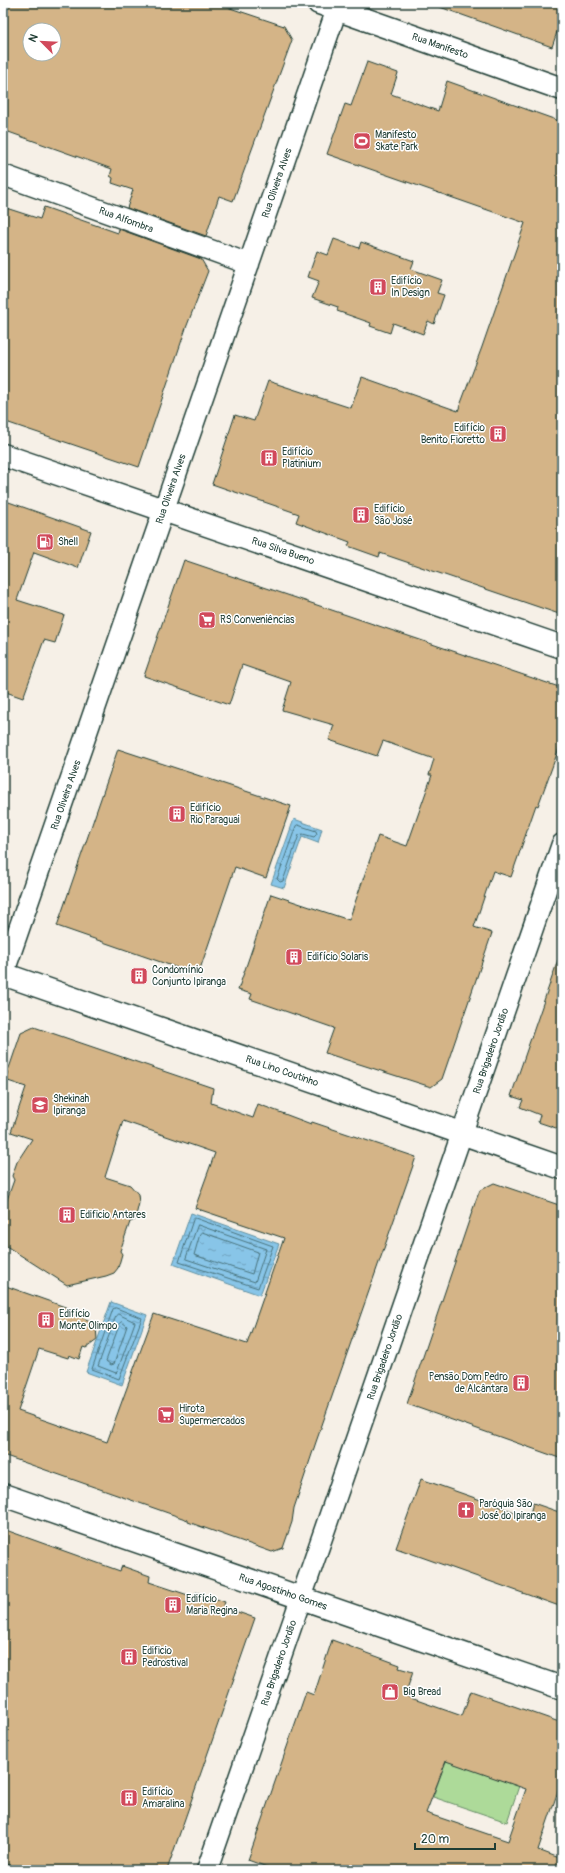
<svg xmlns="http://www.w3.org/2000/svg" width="565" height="1873" font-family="Pangolin,sans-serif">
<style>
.park{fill:#adda99;stroke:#668c66}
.water{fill:url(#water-ripples);stroke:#5e8fa0}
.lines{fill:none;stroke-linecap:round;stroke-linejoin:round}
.shore{stroke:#49737c;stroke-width:1}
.building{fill:#d4b487;stroke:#1f3d34;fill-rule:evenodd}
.minor-casing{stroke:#1f3d34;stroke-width:23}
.tertiary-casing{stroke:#1f3d34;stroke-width:25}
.secondary-casing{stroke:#1f3d34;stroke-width:25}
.minor{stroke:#fff;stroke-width:20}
.tertiary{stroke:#fff;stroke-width:22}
.secondary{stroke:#fff;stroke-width:22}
.labels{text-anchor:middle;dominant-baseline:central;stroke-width:3;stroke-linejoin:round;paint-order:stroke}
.street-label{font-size:10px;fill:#1f3d34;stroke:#fff}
.poi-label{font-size:10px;fill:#1f3d34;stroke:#fff;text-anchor:start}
</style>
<defs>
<pattern id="water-ripples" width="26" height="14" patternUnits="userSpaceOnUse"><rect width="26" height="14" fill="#88c5e8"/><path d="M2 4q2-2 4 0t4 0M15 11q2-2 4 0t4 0" fill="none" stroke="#6fa1bd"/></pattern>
</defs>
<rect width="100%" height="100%" fill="#f6f0e7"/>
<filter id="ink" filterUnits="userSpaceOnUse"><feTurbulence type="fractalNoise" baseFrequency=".025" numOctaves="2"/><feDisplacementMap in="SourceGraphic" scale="8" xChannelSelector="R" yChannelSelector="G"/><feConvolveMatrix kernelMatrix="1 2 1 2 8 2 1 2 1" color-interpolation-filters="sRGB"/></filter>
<g filter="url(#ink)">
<path class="park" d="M446 1760 519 1786 507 1822 433 1797Z"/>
<path class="water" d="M294 819 322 829 318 843 302 837 284 888 271 884Z
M191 1213 279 1244 260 1295 173 1264Z
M111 1302 147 1315 122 1385 86 1372Z"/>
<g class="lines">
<path class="shore" d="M298 825 316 831 317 834 314 837 303 834 299 835 283 881 280 882 277 879 296 826Z
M195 1218 273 1246 258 1288 179 1262 193 1220Z
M198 1225 266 1249 255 1282 186 1259Z
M202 1232 258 1252 252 1274 194 1255 200 1234Z
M116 1308 142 1318 119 1379 92 1369 113 1309Z
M118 1314 135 1322 117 1372 116 1373 98 1366 116 1316Z
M122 1322 127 1326 114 1364 111 1365 106 1361 120 1323Z"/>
</g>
<path class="building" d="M3 3H215L284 26 292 40 233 201 219 196 206 236 127 208 133 190 112 183 113 178 110 176 112 169 3 130ZM30 30H54V54H30Z
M437 3H562V34L557 32 552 47 437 6Z
M367 62 398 73 391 94 438 111 447 81 562 122V615L380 553 379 557 348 546 350 542 296 522 299 514 212 484 235 415 254 421 268 381 351 408 362 377 458 411 482 347 525 223 327 154 345 104 351 106Z
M3 207 40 219 44 207 118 233 119 229 201 259 208 271 186 328 139 467 3 421Z
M334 239 359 248 361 242 414 261 411 269 442 280 437 293 444 295 434 324 428 321 423 334 393 323 390 333 370 326 371 323 337 311 338 307 312 298 319 281 308 277 317 251 328 255Z
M3 500 91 531 78 568 34 552 17 600 64 615 55 643 44 640 23 698 3 691Z
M184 560 562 688V740L538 806 536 805 511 877 493 871 474 927 492 933 442 1079 431 1087 325 1053 334 1028 250 999 252 994 238 990 271 894 349 920 378 836 407 846 432 775H429L434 759 383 741 377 756 329 740 334 725 282 710 291 682 242 665 229 705 144 676Z
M118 749 291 806 266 878 235 867 198 975 57 926Z
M558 960 562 961V1130L538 1122 540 1115 520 1107 523 1100 511 1096Z
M34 1027 213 1088 211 1103 253 1118 258 1104 311 1124 312 1122 416 1157 316 1442 294 1508 292 1522 283 1548 272 1552 188 1522V1520L3 1455V1285L85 1314 83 1318 93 1322 92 1325 96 1326 97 1340 86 1348 83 1347 79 1359 69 1355 68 1358 39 1349 18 1411 107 1442 154 1314 247 1344 284 1238 195 1208 215 1153 123 1121 105 1177 130 1185 138 1194 139 1203 135 1220 130 1222 120 1251 122 1254 118 1268 114 1273 106 1276 67 1285 3 1244V1211L14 1180 12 1176 17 1162 32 1139 11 1132 26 1087 5 1080 21 1033Z
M494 1183 562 1206V1459L407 1404 476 1200 480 1190Z
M421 1479 529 1517 533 1503 562 1513V1607L396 1548Z
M3 1529 120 1571 122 1566 150 1576 149 1582 194 1597 196 1592 225 1602 223 1607 255 1618 167 1870H24L3 1863Z
M332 1640 400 1665 399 1668 413 1672 406 1692 409 1693 408 1697 462 1716 471 1691 562 1723V1779L538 1850 562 1859V1870H275L248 1860 306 1692 314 1695ZM446 1761 526 1789 508 1841 426 1813Z"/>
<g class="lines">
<defs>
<path id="minor" d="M3 175 249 264
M3 975 339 3
M207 1870 562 844"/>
<path id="tertiary" d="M3 974 562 1168
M3 1495 562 1688"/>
<path id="secondary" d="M319 3 562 89
M3 455 562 647"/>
</defs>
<use href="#minor" class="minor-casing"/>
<use href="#tertiary" class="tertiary-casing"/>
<use href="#secondary" class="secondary-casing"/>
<use href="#minor" class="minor"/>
<use href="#tertiary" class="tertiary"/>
<use href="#secondary" class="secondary"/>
</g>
</g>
<defs>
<symbol id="stadium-square" viewBox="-11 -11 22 22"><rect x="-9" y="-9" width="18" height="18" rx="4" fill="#d1495b" stroke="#fff"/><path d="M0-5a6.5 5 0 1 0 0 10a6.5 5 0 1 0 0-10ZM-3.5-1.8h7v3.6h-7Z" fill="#fff"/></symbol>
<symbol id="building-square" viewBox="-11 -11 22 22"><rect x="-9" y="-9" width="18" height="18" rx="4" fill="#d1495b" stroke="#fff"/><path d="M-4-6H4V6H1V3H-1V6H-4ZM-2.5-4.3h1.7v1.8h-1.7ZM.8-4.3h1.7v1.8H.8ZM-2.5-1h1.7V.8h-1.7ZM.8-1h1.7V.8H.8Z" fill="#fff"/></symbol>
<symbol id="fuel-square" viewBox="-11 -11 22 22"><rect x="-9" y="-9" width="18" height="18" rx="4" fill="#d1495b" stroke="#fff"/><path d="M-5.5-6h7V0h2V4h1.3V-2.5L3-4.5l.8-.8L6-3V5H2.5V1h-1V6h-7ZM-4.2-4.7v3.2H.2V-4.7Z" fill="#fff"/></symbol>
<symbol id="supermarket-square" viewBox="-11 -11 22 22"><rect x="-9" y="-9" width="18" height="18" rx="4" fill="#d1495b" stroke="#fff"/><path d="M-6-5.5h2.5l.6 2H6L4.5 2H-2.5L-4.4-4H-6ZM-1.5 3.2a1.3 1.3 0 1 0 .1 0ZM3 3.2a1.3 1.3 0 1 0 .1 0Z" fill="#fff"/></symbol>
<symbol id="school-square" viewBox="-11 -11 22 22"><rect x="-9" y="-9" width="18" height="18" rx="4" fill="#d1495b" stroke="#fff"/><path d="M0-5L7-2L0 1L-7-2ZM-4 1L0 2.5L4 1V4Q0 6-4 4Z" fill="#fff"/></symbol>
<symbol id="church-square" viewBox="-11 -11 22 22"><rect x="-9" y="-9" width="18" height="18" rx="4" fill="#d1495b" stroke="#fff"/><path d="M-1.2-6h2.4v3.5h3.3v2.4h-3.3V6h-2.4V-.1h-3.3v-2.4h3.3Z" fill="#fff"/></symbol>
<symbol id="shop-square" viewBox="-11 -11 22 22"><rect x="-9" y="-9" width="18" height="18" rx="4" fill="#d1495b" stroke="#fff"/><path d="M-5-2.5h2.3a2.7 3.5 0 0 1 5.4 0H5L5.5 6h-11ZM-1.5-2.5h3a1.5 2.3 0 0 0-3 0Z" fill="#fff"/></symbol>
</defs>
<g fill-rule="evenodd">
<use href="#stadium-square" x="352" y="131" width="20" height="20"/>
<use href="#building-square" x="368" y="277" width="20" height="20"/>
<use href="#building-square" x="488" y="424" width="20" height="20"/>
<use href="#building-square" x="259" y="448" width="20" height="20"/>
<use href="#building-square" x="351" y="505" width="20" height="20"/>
<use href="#fuel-square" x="35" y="532" width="20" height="20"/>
<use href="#supermarket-square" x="197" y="610" width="20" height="20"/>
<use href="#building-square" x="167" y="804" width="20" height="20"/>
<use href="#building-square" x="284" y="947" width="20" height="20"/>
<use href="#building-square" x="129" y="966" width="20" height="20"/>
<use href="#school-square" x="30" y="1095" width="20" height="20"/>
<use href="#building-square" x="57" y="1205" width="20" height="20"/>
<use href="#building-square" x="36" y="1310" width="20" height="20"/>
<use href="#building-square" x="511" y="1373" width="20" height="20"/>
<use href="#supermarket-square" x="156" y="1405" width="20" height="20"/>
<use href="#church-square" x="456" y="1500" width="20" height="20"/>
<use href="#building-square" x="163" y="1595" width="20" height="20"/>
<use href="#building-square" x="119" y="1647" width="20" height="20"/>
<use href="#shop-square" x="380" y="1682" width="20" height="20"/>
<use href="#building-square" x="119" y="1788" width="20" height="20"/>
</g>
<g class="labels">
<g class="street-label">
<text transform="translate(440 46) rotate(19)">Rua Manifesto</text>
<text transform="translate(277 183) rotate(-71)">Rua Oliveira Alves</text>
<text transform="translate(126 220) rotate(20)">Rua Alfombra</text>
<text transform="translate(171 489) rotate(-71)">Rua Oliveira Alves</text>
<text transform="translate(283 551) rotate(19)">Rua Silva Bueno</text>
<text transform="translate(66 795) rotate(-71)">Rua Oliveira Alves</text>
<text transform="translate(491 1051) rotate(-71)">Rua Brigadeiro Jordão</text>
<text transform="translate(282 1071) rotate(19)">Rua Lino Coutinho</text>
<text transform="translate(385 1357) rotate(-71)">Rua Brigadeiro Jordão</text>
<text transform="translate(283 1592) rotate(19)">Rua Agostinho Gomes</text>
<text transform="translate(279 1663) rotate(-71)">Rua Brigadeiro Jordão</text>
</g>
<g class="poi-label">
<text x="375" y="135">Manifesto<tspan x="375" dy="12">Skate Park</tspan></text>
<text x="391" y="281">Edifício<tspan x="391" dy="12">In Design</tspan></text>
<text x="485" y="428" text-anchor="end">Edifício<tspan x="485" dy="12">Benito Fioretto</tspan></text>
<text x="282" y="452">Edifício<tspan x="282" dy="12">Platinium</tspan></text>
<text x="374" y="509">Edifício<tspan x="374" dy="12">São José</tspan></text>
<text x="58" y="542">Shell</text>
<text x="220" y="620">RS Conveniências</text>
<text x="190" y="808">Edifício<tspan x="190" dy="12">Rio Paraguai</tspan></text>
<text x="307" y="957">Edifício Solaris</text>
<text x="152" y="970">Condomínio<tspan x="152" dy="12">Conjunto Ipiranga</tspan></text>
<text x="53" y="1099">Shekinah<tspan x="53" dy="12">Ipiranga</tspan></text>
<text x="80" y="1215">Edificio Antares</text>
<text x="59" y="1314">Edifício<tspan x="59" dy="12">Monte Olimpo</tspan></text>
<text x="508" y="1377" text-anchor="end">Pensão Dom Pedro<tspan x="508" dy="12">de Alcântara</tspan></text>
<text x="179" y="1409">Hirota<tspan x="179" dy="12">Supermercados</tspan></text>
<text x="479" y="1504">Paróquia São<tspan x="479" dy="12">José do Ipiranga</tspan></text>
<text x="186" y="1599">Edifício<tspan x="186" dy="12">Maria Regina</tspan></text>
<text x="142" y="1651">Edificio<tspan x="142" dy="12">Pedrostival</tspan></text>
<text x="403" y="1692">Big Bread</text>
<text x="142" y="1792">Edifício<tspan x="142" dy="12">Amaralina</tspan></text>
</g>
</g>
<rect width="565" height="1873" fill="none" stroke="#fff" stroke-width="16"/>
<rect x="8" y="8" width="549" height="1857" fill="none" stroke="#1f3d34" stroke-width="1.5" filter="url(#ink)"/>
<g transform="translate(42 42) rotate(294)"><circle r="19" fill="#ffffff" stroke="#a5b1ae"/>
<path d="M0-3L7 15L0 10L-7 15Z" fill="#d1495b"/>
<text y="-6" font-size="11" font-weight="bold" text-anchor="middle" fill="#1f3d34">N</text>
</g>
<path d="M415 1843v6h80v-6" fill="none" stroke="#1f3d34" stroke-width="2"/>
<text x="421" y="1843" font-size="12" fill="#1f3d34" stroke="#ffffff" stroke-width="3" paint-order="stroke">20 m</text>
</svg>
